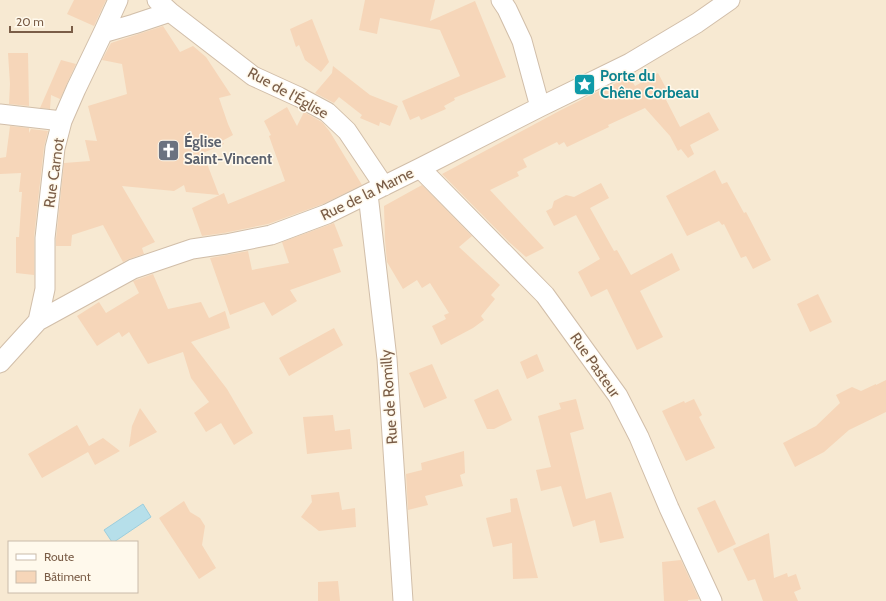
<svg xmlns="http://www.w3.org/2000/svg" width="886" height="601" font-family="Cabin,sans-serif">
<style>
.residential{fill:#f7e9d2;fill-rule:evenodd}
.water{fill:#b6dfea;stroke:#9ccedd}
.building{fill:#f6d6b9}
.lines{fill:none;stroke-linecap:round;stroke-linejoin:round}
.street-casing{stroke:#d1bea9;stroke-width:21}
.street{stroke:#fff;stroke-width:19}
.labels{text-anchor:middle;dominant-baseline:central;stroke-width:3;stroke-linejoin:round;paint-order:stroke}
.culture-label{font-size:15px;font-weight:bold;fill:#0d838f;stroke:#fff9ec;text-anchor:start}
.street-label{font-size:15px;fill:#7a5d47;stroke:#fff9ec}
.worship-label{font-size:15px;font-weight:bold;fill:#5b616d;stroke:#fff9ec;text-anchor:start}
</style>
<rect width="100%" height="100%" fill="#fef6e4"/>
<path class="residential" d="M0 0H886V601H0ZM9 542H137V592H9Z"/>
<path class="water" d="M143 504 151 517 114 542H112L104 530Z"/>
<path class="building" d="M74 0H106L94 26 67 14Z
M365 0H435L430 21 475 1 506 77 454 98 455 100 444 106 446 109 421 120 419 116 410 120 402 101 460 76 440 30 380 18 377 34 359 30Z
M312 19 329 62 321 72 305 60 299 45 296 47 290 29Z
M163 26 180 52 193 46 206 57 231 95 219 98 228 124 233 135 222 141 224 144 203 153 219 195 186 192 184 185 174 191 122 186 155 242 142 248 144 254 129 259 123 262 103 225 72 235 71 246H56V239L64 163 90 161 85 140 97 141 88 106 127 94 122 64 102 60 111 43Z
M8 53H28L29 106 9 104 10 84Z
M61 60 76 64 60 99 51 95 50 109 40 108Z
M333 66 370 95 398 106 390 126 380 122 379 126 360 118 362 115 339 97 334 103 315 93 332 73Z
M658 73 667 90 662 92 680 127 709 112 719 130 690 145 694 154 688 158 681 149 678 151 670 136 645 108 608 125 609 127 567 147 564 142 559 145 557 142 523 159 527 167 517 172 519 176 490 190 544 248 526 257 509 242 442 174 561 110 605 88V89L629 76 635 86Z
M287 107 297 126 304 112 320 121 323 123 330 132 362 185 323 204 268 224 224 233 202 236 192 208 224 193 228 204 285 181 269 136 271 135 264 121Z
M10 126 29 128V133L31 129 48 131 44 147 34 237V275L16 273V237H19L22 192H19L21 173 0 174V158L6 157Z
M715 170 722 184 727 182 744 213 746 212 771 260 753 269 746 256 741 258 724 224 722 225 719 221 687 236 666 196Z
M601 183 609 198 590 208 614 251 617 250 631 275 672 253 680 270 640 291 663 337 637 350 607 289 591 297 578 272 600 259 576 215 554 226 546 211 552 208 554 201 566 195 574 197Z
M422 185 472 236 459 247 500 285 491 295 495 299 481 316 484 320 473 328 441 345 432 326 446 319 444 315 449 313 430 283 422 288 417 280 403 289 387 262 385 240 384 206Z
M334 223 343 246 333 249 341 272 290 290 297 301 272 316 264 302 230 315 210 258 248 251 252 270 289 263 282 242Z
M153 274 168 309 201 302 209 318 225 311 230 328 191 342 227 389 253 433 234 445 221 423 206 432 194 413 209 402 191 378 183 352 148 364 129 332 122 337 119 332 97 346 77 316 99 302 106 313 139 293 133 281Z
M818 294 832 322 810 332 797 304Z
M334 328 343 345 289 376 279 358Z
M537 354 544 371 527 379 520 362Z
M432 364 447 398 424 408 409 373Z
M886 380V412L849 430 824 452 795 467 783 443 816 426 840 403 836 395 852 387 861 391 876 384V385Z
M498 389 512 420 494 429H487L474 400Z
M576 399 584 429 570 433 586 499 611 492 624 538 600 543 595 520 573 527 561 486 541 491 536 470 551 467 538 416 561 409 559 403Z
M694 399 702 415 699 417 715 448 686 461 662 411 684 401 685 403Z
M140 408 157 432 129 447 132 426Z
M333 415 335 431 350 429 352 449 307 454 303 417Z
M77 425 89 446 103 438 120 451 95 465 88 452 42 478 28 454Z
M464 451 465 473 460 475 463 486 425 496 428 505 408 510 406 474 422 470 421 463Z
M339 492 342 510 355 508 356 527 319 531 301 517 312 502 311 495Z
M517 498 535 567 538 578 513 579 512 543 493 547 486 518 511 512 510 499Z
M715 500 736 544 718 553 697 508Z
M184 501 190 512 200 518 205 526 202 545 216 568 199 579 159 518Z
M769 533 774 578 787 573 788 577 796 574 801 589 794 592 798 601H763L755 579 748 581 733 549Z
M681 560 699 599 688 600V601H664L662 562Z
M338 581 340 601H318V582Z"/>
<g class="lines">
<defs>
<path id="street" d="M157 0 170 12 253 76 299 97 327 112 347 131 384 186
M501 0 507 9 522 41 540 107
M103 33 134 24 170 12
M0 114 62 121
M420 168 545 295 618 396 639 437 669 508 712 601
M368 194 387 359 403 601
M38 321 45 289V238L55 148 62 121 76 89 103 33 118 0
M0 363 38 321 133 269 192 249 226 244 271 235 327 214 420 168 540 107 630 63 697 23 730 0"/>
</defs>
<use href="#street" class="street-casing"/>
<use href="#street" class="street"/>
</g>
<defs>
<symbol id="sight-square" viewBox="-11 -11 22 22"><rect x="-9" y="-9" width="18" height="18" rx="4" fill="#0f9aa8" stroke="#fff9ec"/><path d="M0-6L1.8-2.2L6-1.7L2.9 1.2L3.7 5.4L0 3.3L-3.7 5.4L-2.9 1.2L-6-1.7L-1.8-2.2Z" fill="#fff"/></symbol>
<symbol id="church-square" viewBox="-11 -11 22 22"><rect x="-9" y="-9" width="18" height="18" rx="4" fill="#6b7280" stroke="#fff9ec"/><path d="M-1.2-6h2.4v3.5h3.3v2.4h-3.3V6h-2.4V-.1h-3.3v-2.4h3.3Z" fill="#fff"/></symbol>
</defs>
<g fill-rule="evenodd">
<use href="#sight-square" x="572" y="72" width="25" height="25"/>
<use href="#church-square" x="156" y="138" width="25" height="25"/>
</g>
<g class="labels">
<g class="culture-label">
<text x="600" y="76">Porte du<tspan x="600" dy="17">Chêne Corbeau</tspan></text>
</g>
<g class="street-label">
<text transform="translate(288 93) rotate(29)">Rue de l'Église</text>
<text transform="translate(54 173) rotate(-82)">Rue Carnot</text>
<text transform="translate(367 194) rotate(-26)">Rue de la Marne</text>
<text transform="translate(595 365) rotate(55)">Rue Pasteur</text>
<text transform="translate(389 397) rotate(-94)">Rue de Romilly</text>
</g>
<g class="worship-label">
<text x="184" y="142">Église<tspan x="184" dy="17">Saint-Vincent</tspan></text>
</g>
</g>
<rect x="8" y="541" width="130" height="52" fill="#fff9ec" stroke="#cabbaa"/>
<rect x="16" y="554" width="20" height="6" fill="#ffffff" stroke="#cabbaa"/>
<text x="44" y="561" font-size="12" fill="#7a5d47">Route</text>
<rect x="16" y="571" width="20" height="12" fill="#f6d6b9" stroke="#cabbaa"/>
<text x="44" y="581" font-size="12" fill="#7a5d47">Bâtiment</text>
<path d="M10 26v6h62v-6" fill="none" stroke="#7a5d47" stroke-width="2"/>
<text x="16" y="26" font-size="12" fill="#7a5d47" stroke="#fff9ec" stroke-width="3" paint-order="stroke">20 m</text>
</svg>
